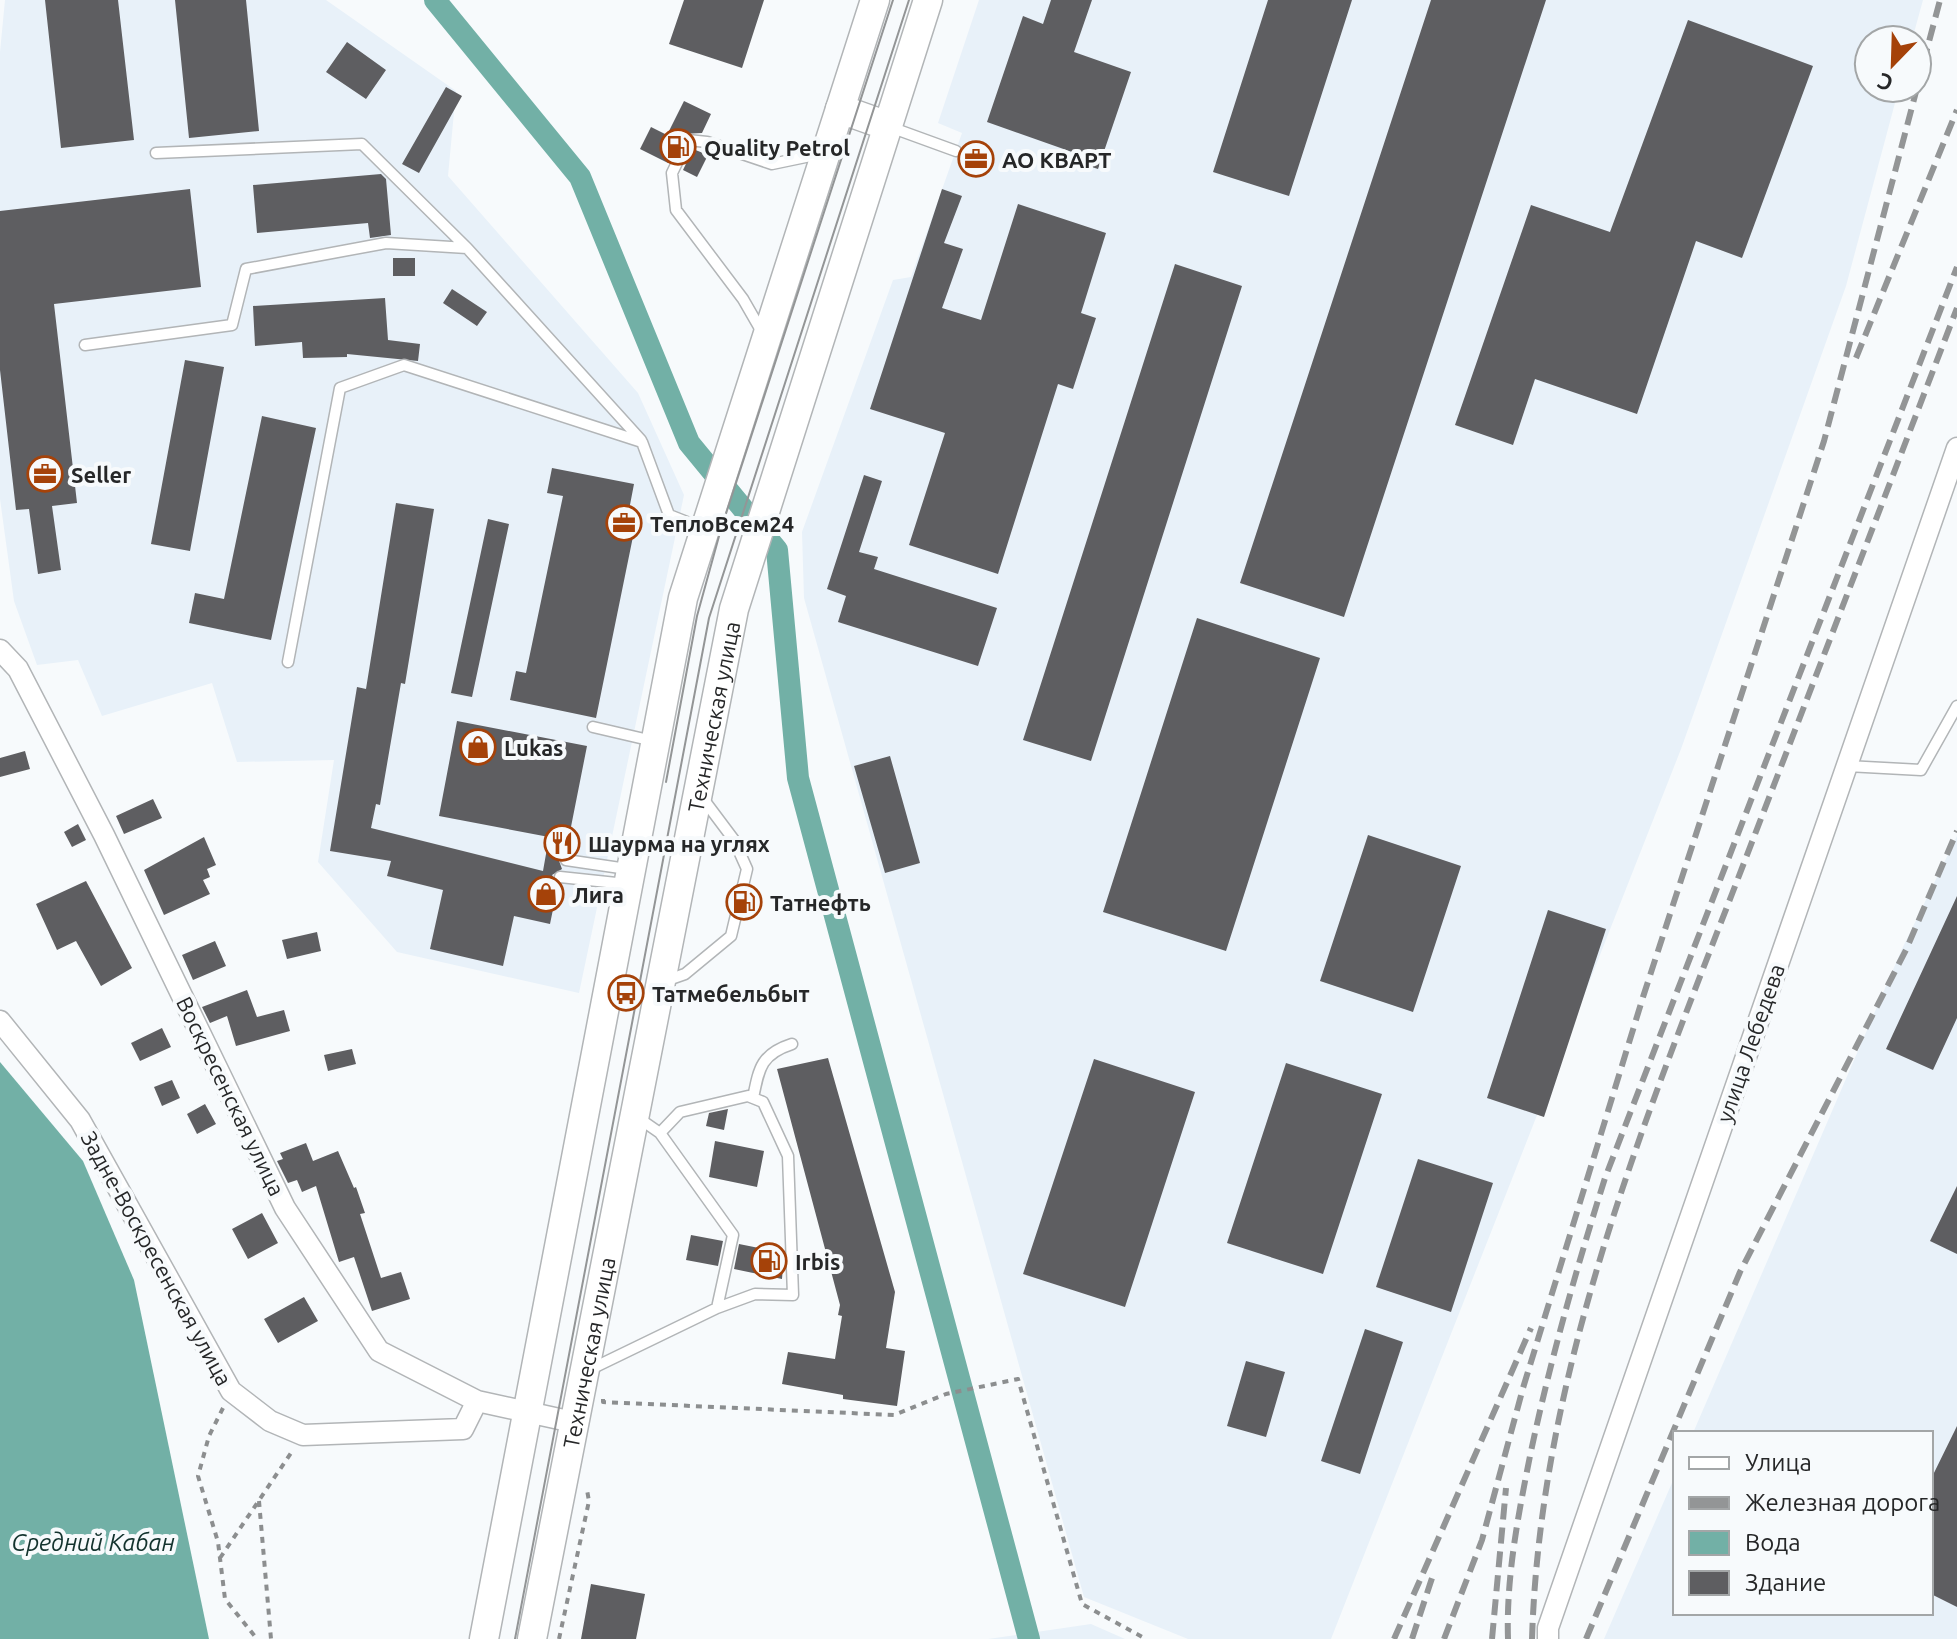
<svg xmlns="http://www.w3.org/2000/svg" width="1957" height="1639" font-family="Ubuntu,sans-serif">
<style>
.built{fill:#e8f1f9}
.water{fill:#72b0a6}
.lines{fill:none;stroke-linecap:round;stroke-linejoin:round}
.canal{stroke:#72b0a6;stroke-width:22}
.building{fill:#5e5e61}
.service-casing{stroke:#b2b5b7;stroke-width:13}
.minor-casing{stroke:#b2b5b7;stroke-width:23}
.secondary-casing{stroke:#b2b5b7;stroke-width:31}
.path{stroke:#8c8e8f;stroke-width:4;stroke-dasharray:6 6;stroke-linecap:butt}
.service{stroke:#fff;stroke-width:10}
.minor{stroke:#fff;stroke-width:20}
.secondary{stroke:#fff;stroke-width:28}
.tram{stroke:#939596;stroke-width:2}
.rail{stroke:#939596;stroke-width:6;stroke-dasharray:16 8;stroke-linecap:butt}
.labels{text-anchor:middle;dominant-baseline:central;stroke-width:8;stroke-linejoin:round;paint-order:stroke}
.poi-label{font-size:22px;font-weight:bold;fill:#262728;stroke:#f7fafc;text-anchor:start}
.street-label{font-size:22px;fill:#262728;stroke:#f7fafc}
.water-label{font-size:24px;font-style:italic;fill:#13332e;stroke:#f7fafc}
</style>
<rect width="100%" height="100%" fill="#f7fafc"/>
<path class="built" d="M5 0H326L456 91 448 176 638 393 684 495 579 993 397 952 318 862 334 760 237 762 212 683 102 716 78 660 37 665 14 601 0 499V52Z
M979 0H1923L1912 40H1869V88H1899L1846 286 1681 749 1331 1639H1188L1084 1597 804 598 802 532 893 280 911 277 962 133 938 123Z
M1957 836V1639H1604L1675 1476V1613H1931V1433H1693L1902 949Z
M1091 1624 1125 1639H988Z"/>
<path class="water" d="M0 1062 83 1161 134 1280 209 1639H0Z"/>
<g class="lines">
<path class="canal" d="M435 0 580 177 689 443 777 550 798 778 1029 1639"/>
</g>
<path class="building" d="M45 0H118L134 140 61 148Z
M175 0H246L259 131 189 138Z
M684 0H764L742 68 669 44Z
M1051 0H1092L1074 52 1131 72 1098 169 1070 160 1072 152 987 122 1023 16 1043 24Z
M1268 0H1352L1289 196 1213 172Z
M1431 0H1546L1344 617 1240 583Z
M1688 20 1813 66 1742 258 1696 241 1637 414 1535 379 1513 445 1455 425 1531 205 1610 232Z
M347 42 386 70 366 99 326 72Z
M446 87 462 96 419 173 402 164Z
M684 101 711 114 702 133 683 134 668 163 640 149 651 127 667 135Z
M693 149 708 155 697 177 683 170Z
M381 174 386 179 391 235 370 238 368 223 257 233 253 185Z
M190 189 201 287 54 304 77 503 52 506 61 570 38 574 29 509 16 510 0 370V211Z
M942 189 962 196 944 243 963 249 942 308 981 320 1018 204 1106 233 1081 313 1096 318 1073 389 1058 384 998 574 909 545 945 433 870 409Z
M393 258H415V276H393Z
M1175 264 1242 286 1091 761 1023 740Z
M452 289 487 312 477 326 443 303Z
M385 298 388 340 420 344 418 361 347 354V357L303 358 302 342 255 346 253 306Z
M185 360 224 367 190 551 151 544Z
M262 416 316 428 271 640 189 623 195 593 224 599Z
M552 468 634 484 629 510 638 512 596 718 510 700 516 671 526 673 563 496 547 493Z
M864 475 882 481 859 552 878 557 874 569 997 608 978 666 838 622 846 596 827 589Z
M396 503 434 509 405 684 401 683 380 805 376 804 371 828 543 871 549 837 439 816 457 721 587 746 566 852 558 858 562 869 552 875 558 885 550 924 514 916 503 966 430 949 443 890 387 876 391 861 330 851 357 687 366 689Z
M488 519 509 524 472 697 451 693Z
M1197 618 1320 658 1226 951 1103 912Z
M25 751 30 769 0 777V758Z
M890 756 920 863 885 873 854 766Z
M153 799 162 818 124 834 116 816Z
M78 824 86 840 72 847 64 832Z
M1368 835 1461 866 1413 1012 1320 981Z
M204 837 216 865 207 869 210 877 203 880 210 894 164 915 144 870Z
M86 881 132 968 101 986 76 941 57 950 36 904Z
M750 890 757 892 751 917 744 915Z
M1957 896V1018L1933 1070 1886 1049Z
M1548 910 1606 929 1544 1117 1487 1098Z
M317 932 321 951 287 959 282 940Z
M215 941 226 966 193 980 182 955Z
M247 990 257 1017 284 1010 290 1031 236 1046 227 1016 210 1023 202 1007Z
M162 1028 171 1047 140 1061 131 1043Z
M352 1049 356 1064 328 1071 324 1055Z
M828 1058 895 1292 886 1348 905 1351 897 1406 843 1399V1395L782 1384 788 1352 835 1359 842 1316 838 1315 840 1305 777 1069Z
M1094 1059 1195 1092 1125 1307 1023 1274Z
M1286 1063 1382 1094 1323 1274 1227 1243Z
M172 1080 180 1098 162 1106 154 1087Z
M205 1104 216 1124 197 1134 187 1114Z
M728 1109 724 1130 706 1126 709 1113Z
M715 1141 764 1151 757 1187 709 1177Z
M306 1143 313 1161 338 1151 354 1188 356 1187 365 1213 360 1214 381 1278 401 1272 410 1299 372 1311 354 1257 339 1262 316 1186 302 1192 297 1180 288 1183 277 1161 283 1159 280 1153Z
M1418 1159 1493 1183 1451 1312 1376 1287Z
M1957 1186V1254L1930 1241Z
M262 1213 278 1243 248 1259 232 1229Z
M691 1235 723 1241 718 1266 686 1260Z
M739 1244 784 1253 782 1279 734 1269Z
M304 1297 318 1321 278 1343 264 1319Z
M1365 1329 1403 1342 1360 1474 1321 1461Z
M1246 1361 1285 1372 1266 1437 1227 1426Z
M1957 1426V1607L1931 1594V1479Z
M591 1584 645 1594 636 1639H581Z"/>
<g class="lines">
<defs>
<path id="service" d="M890 127 956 151
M156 153 362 144 467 248 641 440
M762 332 743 299 676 210 672 173 688 140 707 142 772 164 820 154
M85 345 232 325 246 269 386 243 467 248
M288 662 340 388 404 365 642 442 669 515 702 528
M593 727 653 741
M1847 766 1921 770 1957 706
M566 860 627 869
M560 877 626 884
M665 981 685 974 731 936 747 869 734 840 701 796
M753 1098C759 1068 761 1054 792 1044
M660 1133 680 1112 748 1096 763 1102 788 1156 793 1295 755 1294 717 1308
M591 1369 717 1308 733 1235 660 1133 637 1117"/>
<path id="minor" d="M0 650 18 669 104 835 285 1208 379 1351 477 1401 573 1422
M0 1021 80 1120 231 1391 270 1421 303 1435 463 1429 477 1401
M1548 1639V1628L1957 448"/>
<g id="secondary">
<path d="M840 109 888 126"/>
<path d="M484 1639 683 598 875 0"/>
<path id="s1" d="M532 1639 734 609 928 0"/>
</g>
</defs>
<use href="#service" class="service-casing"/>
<use href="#minor" class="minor-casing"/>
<use href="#secondary" class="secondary-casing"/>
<path class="path" d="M603 1399V1402L894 1415 946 1394 1018 1379 1082 1604 1146 1639
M223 1408 209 1436 198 1476 218 1542 225 1599 257 1639
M259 1501 271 1639
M220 1558 293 1450
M559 1639 589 1501 587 1490"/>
<use href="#service" class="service"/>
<use href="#minor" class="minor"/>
<use href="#secondary" class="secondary"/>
<path class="tram" d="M666 782 697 616 721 529 893 0
M515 1639 709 618 909 0"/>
<path class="rail" d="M1917 87 1940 0
M1856 358 1957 110
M1394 1639 1531 1328
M1412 1639 1433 1575
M1444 1639 1482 1540 1523 1388 1643 997 1824 441 1917 88
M1492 1639 1506 1488
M1508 1639C1506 1578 1518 1516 1530 1456 1550 1361 1576 1270 1605 1178L1957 267
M1532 1639C1540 1378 1639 1134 1732 894 1807 699 1882 504 1957 308
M1586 1639 1740 1272 1906 950 1957 831"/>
</g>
<defs>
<symbol id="fuel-ring" viewBox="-11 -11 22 22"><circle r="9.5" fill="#f7fafc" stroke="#a54209" stroke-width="1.5"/><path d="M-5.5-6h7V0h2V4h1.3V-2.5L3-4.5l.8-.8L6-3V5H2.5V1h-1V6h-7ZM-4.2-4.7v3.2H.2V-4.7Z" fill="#a54209"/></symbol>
<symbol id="office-ring" viewBox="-11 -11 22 22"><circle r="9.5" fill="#f7fafc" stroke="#a54209" stroke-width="1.5"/><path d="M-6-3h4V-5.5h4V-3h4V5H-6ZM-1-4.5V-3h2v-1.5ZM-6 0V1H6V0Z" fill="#a54209"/></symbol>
<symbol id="shop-ring" viewBox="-11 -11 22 22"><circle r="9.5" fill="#f7fafc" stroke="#a54209" stroke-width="1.5"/><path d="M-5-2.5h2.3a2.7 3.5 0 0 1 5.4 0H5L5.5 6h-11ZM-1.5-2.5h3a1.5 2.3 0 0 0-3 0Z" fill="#a54209"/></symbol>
<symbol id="restaurant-ring" viewBox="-11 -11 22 22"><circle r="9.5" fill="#f7fafc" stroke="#a54209" stroke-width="1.5"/><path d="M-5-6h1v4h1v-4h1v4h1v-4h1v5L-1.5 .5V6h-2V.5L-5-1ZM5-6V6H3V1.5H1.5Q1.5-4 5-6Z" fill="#a54209"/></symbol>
<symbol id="bus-ring" viewBox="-11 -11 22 22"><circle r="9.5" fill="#f7fafc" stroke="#a54209" stroke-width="1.5"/><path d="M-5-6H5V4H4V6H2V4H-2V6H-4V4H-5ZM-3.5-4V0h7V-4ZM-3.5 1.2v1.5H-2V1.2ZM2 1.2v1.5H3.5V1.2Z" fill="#a54209"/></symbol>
</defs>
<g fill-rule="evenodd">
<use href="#fuel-ring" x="658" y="127" width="40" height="40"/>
<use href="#office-ring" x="956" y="139" width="40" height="40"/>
<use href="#office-ring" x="25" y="454" width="40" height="40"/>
<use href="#office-ring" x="604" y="503" width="40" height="40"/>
<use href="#shop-ring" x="458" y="727" width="40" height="40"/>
<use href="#restaurant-ring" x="542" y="823" width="40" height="40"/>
<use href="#shop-ring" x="526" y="874" width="40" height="40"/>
<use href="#fuel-ring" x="724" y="882" width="40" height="40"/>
<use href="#bus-ring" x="606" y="973" width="40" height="40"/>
<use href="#fuel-ring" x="749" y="1241" width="40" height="40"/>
</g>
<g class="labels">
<g class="poi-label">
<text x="704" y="147">Quality Petrol</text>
<text x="1002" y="159">АО КВАРТ</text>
<text x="71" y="474">Seller</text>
<text x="650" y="523">ТеплоВсем24</text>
<text x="504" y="747">Lukas</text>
<text x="588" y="843">Шаурма на углях</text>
<text x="572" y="894">Лига</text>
<text x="770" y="902">Татнефть</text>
<text x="652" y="993">Татмебельбыт</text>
<text x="795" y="1261">Irbis</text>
</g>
<g class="street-label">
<text stroke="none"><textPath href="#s1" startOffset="940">Техническая улица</textPath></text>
<text transform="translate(1750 1043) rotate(-71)">улица Лебедева</text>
<text transform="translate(231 1096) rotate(64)">Воскресенская улица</text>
<text transform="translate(157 1258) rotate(61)">Задне-Воскресенская улица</text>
<text stroke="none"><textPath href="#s1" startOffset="292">Техническая улица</textPath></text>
</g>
<g class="water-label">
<text x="93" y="1542">Средний Кабан</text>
</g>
</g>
<rect x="1673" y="1431" width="260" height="184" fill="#f7fafc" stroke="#a3a6a7" stroke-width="2"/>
<rect x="1689" y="1457" width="40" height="12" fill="#ffffff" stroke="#a3a6a7" stroke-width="2"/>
<text x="1745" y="1471" font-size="24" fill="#262728">Улица</text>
<rect x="1689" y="1497" width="40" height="12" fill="#939596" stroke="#a3a6a7" stroke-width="2"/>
<text x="1745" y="1511" font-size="24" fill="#262728">Железная дорога</text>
<rect x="1689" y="1531" width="40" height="24" fill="#72b0a6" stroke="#a3a6a7" stroke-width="2"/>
<text x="1745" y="1551" font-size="24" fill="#262728">Вода</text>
<rect x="1689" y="1571" width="40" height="24" fill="#5e5e61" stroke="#a3a6a7" stroke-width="2"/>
<text x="1745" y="1591" font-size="24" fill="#262728">Здание</text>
<g transform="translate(1893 64) rotate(203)"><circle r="38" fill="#f7fafc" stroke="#a3a6a7" stroke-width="2"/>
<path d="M0-6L14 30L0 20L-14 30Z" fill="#a54209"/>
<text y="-12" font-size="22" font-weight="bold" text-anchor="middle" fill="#262728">С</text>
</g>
</svg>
